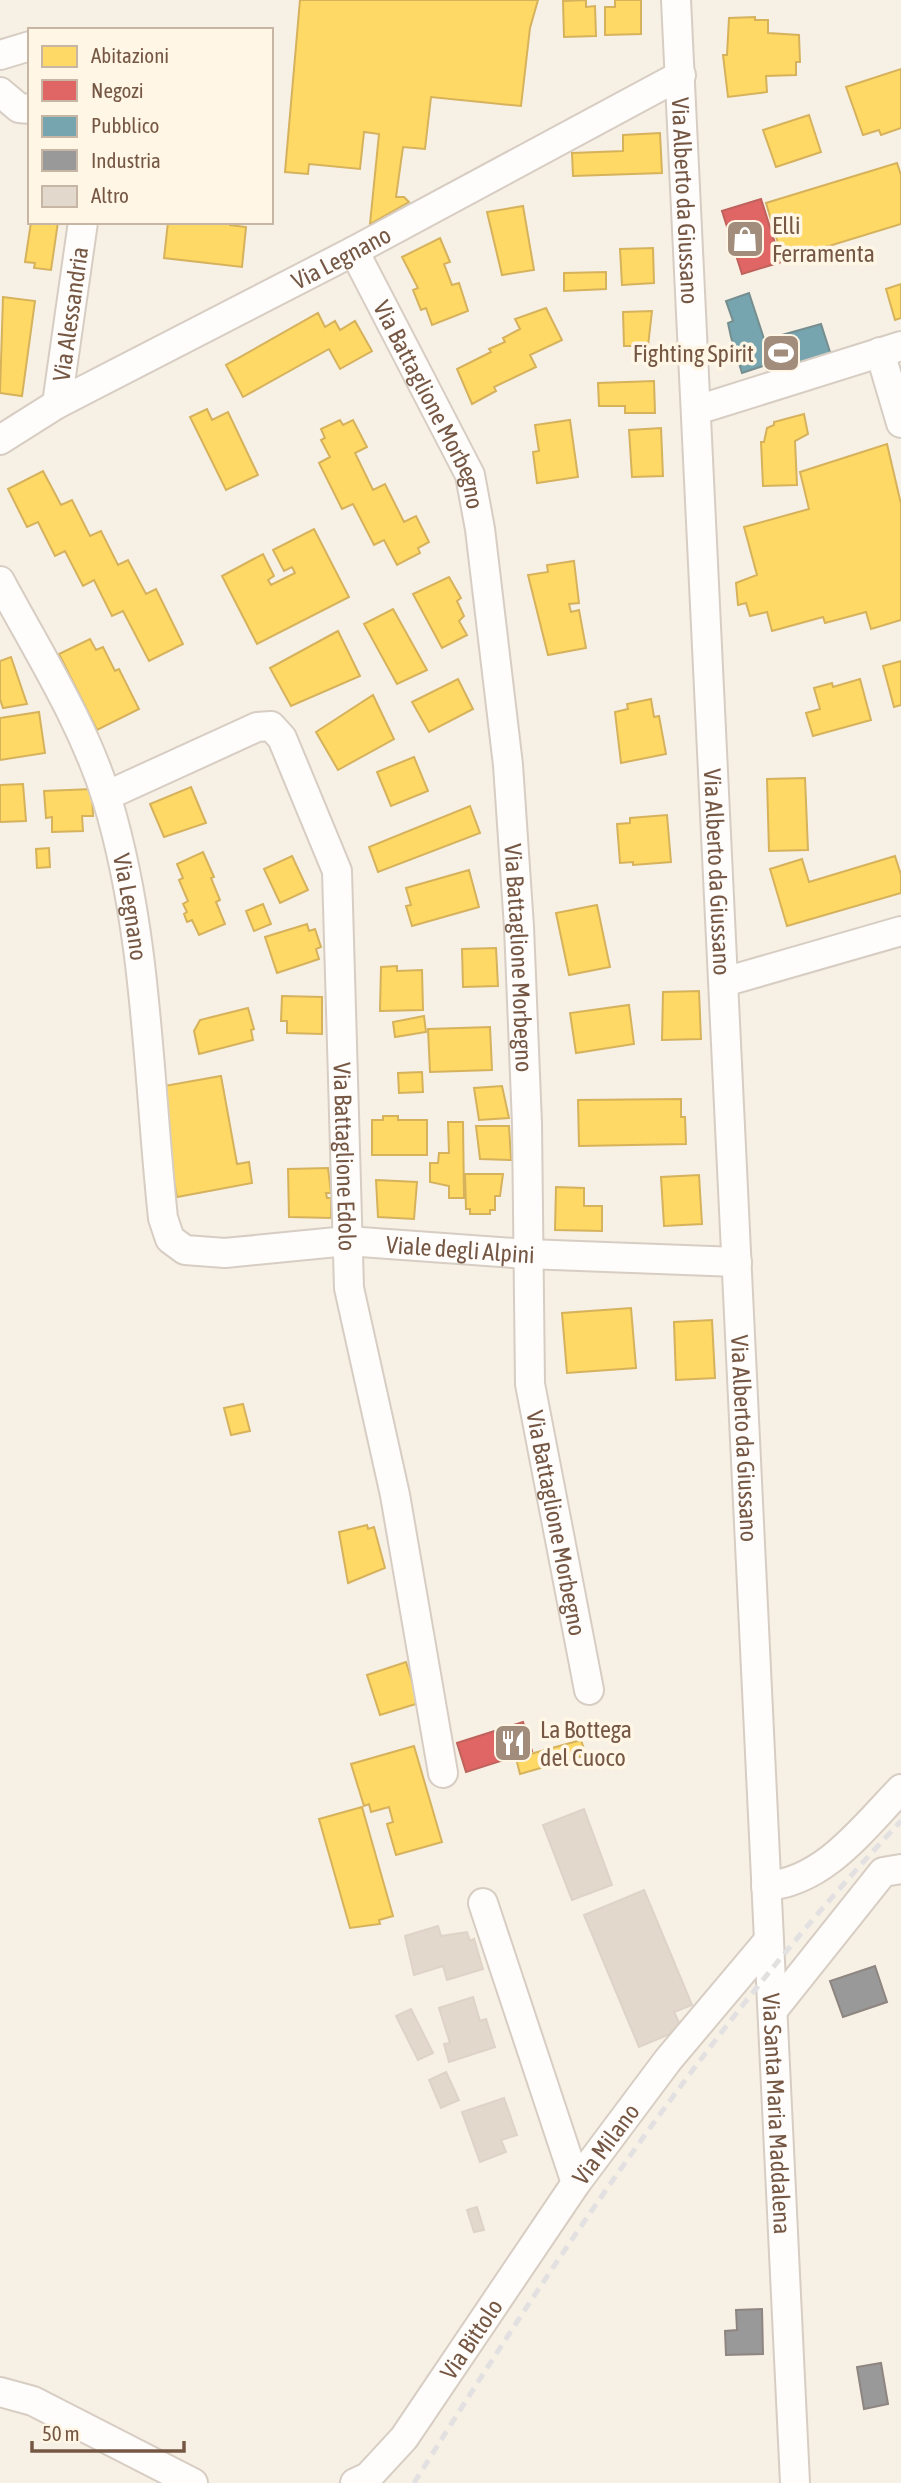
<svg xmlns="http://www.w3.org/2000/svg" width="901" height="2483" font-family="'Asap Condensed',sans-serif">
<style>
.homes{fill:#ffd966;stroke:#d6b25c;stroke-width:2}
.shops{fill:#e06666;stroke:#c0625c;stroke-width:2}
.public{fill:#76a5af;stroke:#768e8f;stroke-width:2}
.industry{fill:#999;stroke:#8e8580;stroke-width:2}
.building{fill:#e2d8cc;stroke:#dfd3c7;stroke-width:2}
.lines{fill:none;stroke-linecap:round;stroke-linejoin:round}
.minor-casing{stroke:#d7cdc3;stroke-width:32}
.minor{stroke:#fefdfb;stroke-width:28}
.rail{stroke:#e3e0e2;stroke-width:5;stroke-dasharray:10 7;stroke-linecap:butt}
.labels{text-anchor:middle;dominant-baseline:central;stroke-width:7;stroke-linejoin:round;paint-order:stroke}
.street-label{font-size:24px;fill:#755744;stroke:#fff6e5}
.poi-label{font-size:24px;fill:#755744;stroke:#fff6e5;text-anchor:start}
</style>
<rect width="100%" height="100%" fill="#f6f0e5"/>
<path class="homes" d="M300 0H538L530 28 521 106 431 97 425 149 403 147 396 197H404L409 202 370 224 379 134 364 132 360 169 309 164 308 174 285 172Z
M586 0V7L595 6 596 36 564 37 563 1Z
M615 0H641V34L605 35V7H615Z
M755 17V20H768V33L799 35 800 62H796V75L766 76 767 92 728 97 723 55H727L729 18Z
M901 69V128L881 135 879 130 863 135 846 87Z
M809 115 821 152 776 167 763 130Z
M660 133 662 173 573 176 572 153 623 151V135Z
M897 163 901 175V224L783 260 766 203Z
M523 206 534 270 502 275 487 212Z
M31 222H58L51 270 34 268 35 263 25 262Z
M168 222H230V225L246 227 242 267 164 258Z
M440 238 450 262 444 264 452 285 459 283 468 311 432 325 426 308 421 310 413 290 418 288 402 257Z
M653 248 654 283 622 285 620 249Z
M606 272V289L564 291V273Z
M901 284V318L895 320 886 289Z
M3 297 35 301 22 396 0 393Z
M546 308 562 340 530 355 536 367 494 387 496 391 472 404 457 369 491 352 489 349 505 342 503 338 520 329 515 319Z
M652 311 648 346H624L623 312Z
M318 313 325 327 335 321 340 330 355 321 372 351 340 369 329 349 243 397 226 365Z
M654 381 655 413H625V406H599L598 383Z
M207 409 212 420 228 412 258 475 226 490 190 417Z
M804 414 808 434 795 441 797 485 763 486 761 442H764L767 428 774 425V422Z
M340 420 343 425 353 420 367 447 355 453 373 490 385 484 404 522 416 516 429 542 418 548 420 553 397 565 384 540 374 545 353 504 342 509 319 463 330 457 321 440 325 438 321 429Z
M570 420 578 477 537 483 533 452 539 451 535 425Z
M661 428 663 476 632 477 629 430Z
M887 444 901 504V620L871 629 866 612 825 623 823 617 772 631 767 612 750 616 746 603 738 605 736 583 757 575 744 527 809 509 800 472Z
M43 471 61 505 72 500 90 536 101 531 118 565 128 560 146 594 156 589 183 644 149 661 123 611 112 616 94 580 83 586 65 551 55 556 38 522 27 527 8 489Z
M314 529 349 597 257 644 222 576 263 554 274 576 268 580 271 585 295 573 292 567 284 571 273 550Z
M574 561 579 603 569 604 571 612 579 610 586 648 548 655 528 575 548 572 547 565Z
M449 577 461 598 457 601 464 616 459 621 467 635 442 648 413 594Z
M393 609 427 670 397 684 364 624Z
M338 631 360 676 291 706 270 668Z
M90 639 96 650 103 647 115 671 119 669 139 709 97 730 59 654Z
M11 657 27 704 3 708 0 699V661Z
M901 661V705L894 707 883 666Z
M458 679 473 709 429 732 412 702Z
M860 679 871 720 813 736 806 713 820 709 814 688 832 683 833 687Z
M373 695 394 739 338 770 316 732Z
M651 699 654 717 659 716 666 754 621 763 615 712 628 709 627 704Z
M39 712 45 753 0 760V718Z
M414 757 428 791 391 806 377 772Z
M805 778 808 850 769 851 767 779Z
M23 784 26 821 0 822V785Z
M191 787 206 823 164 837 150 804Z
M92 789 93 816H82L83 831 52 832V817L46 818 44 791Z
M470 806 480 833 378 872 369 847Z
M667 815 671 862 633 865V862L620 863 617 824 630 823V818Z
M49 848 50 867 37 868 36 849Z
M203 852 214 877 211 878 220 900 216 902 225 924 199 935 192 920 187 922 184 914 187 912 183 904 188 901 179 880 183 878 177 864Z
M292 856 308 890 280 903 264 869Z
M895 856 901 875V893L787 926 770 869 802 859 809 882Z
M469 870 479 907 412 926 406 906 411 905 406 888Z
M263 904 271 924 254 931 246 911Z
M597 905 610 967 569 975 556 913Z
M307 924 309 931 315 929 321 947 316 949 319 959 277 973 265 937Z
M496 948 498 986 463 987 462 949Z
M397 966V971L422 970 423 1010 380 1011 381 967Z
M699 991 701 1039 662 1040 663 992Z
M282 996 322 997V1034L287 1033V1021H281Z
M629 1005 634 1044 576 1053 570 1013Z
M248 1008 254 1029 251 1030 253 1040 199 1054 194 1031 200 1020Z
M424 1016 426 1032 395 1037 393 1022Z
M490 1027 492 1070 430 1072 428 1029Z
M422 1072 423 1092 399 1093 398 1073Z
M221 1076 237 1164 249 1162 252 1183 177 1197 165 1136 164 1086Z
M502 1086 509 1118 479 1120 474 1088Z
M681 1099V1117H685L686 1144 579 1146 578 1100Z
M383 1116H398V1120H427V1155H372V1120H383Z
M448 1122H463L464 1198H449V1186L430 1182V1163H438L439 1153H449Z
M476 1126H509L511 1160 480 1159Z
M328 1168 331 1193H326L327 1198H331V1218L289 1217 288 1169Z
M465 1174H503L500 1196H495V1210H490V1214H470V1209H466Z
M699 1175 702 1224 664 1226 661 1177Z
M376 1180 417 1182 414 1219 378 1217Z
M556 1187 584 1188V1206H602V1231L555 1230Z
M631 1308 636 1368 567 1373 562 1313Z
M712 1320 715 1378 676 1380 674 1322Z
M243 1404 250 1431 231 1435 224 1408Z
M367 1525 368 1529 374 1527 385 1568 348 1583 339 1532Z
M406 1662 419 1703 380 1715 367 1675Z
M581 1740 586 1755 520 1774 516 1758Z
M414 1746 442 1842 396 1855 387 1824 393 1822 389 1807 371 1812 369 1804 364 1806 351 1764Z
M362 1807 393 1916 379 1920 380 1924 350 1928 319 1819Z"/>
<path class="shops" d="M761 199 781 262 742 274 722 211Z
M523 1722 532 1751 466 1772 457 1743Z"/>
<path class="public" d="M749 293 767 348 784 342 782 335 821 324 831 355 769 375 766 365 742 373 731 337 728 323 733 321 726 301Z"/>
<path class="industry" d="M875 1966 887 2002 843 2017 830 1981Z
M762 2309 763 2354 726 2355 725 2331 737 2330 736 2310Z
M881 2363 888 2404 864 2409 857 2367Z"/>
<path class="building" d="M584 1809 612 1885 572 1900 543 1825Z
M644 1890 692 2005 674 2012 682 2029 639 2047 584 1915Z
M438 1926 441 1936 467 1932 470 1941 474 1939 483 1969 447 1980 443 1966 414 1975 405 1936Z
M473 1997 480 2021 486 2019 495 2047 449 2062 444 2044 450 2043 439 2008Z
M411 2009 433 2053 418 2060 396 2016Z
M446 2072 459 2100 441 2108 429 2080Z
M504 2098 517 2135 501 2140 506 2152 480 2162 462 2112Z
M477 2207 484 2230 474 2232 467 2210Z"/>
<g class="lines">
<defs>
<g id="minor">
<path id="s1" d="M676 0 795 2483"/>
<path d="M0 55 30 46"/>
<path d="M0 92 19 108 30 109"/>
<path id="s2" d="M354 251 470 475 480 529 508 765 519 927 527 1124 530 1384 589 1690"/>
<path d="M880 352 901 423"/>
<path id="s3" d="M57 404 83 222"/>
<path d="M697 410 901 346"/>
<path id="s4" d="M0 440 57 404 354 251 681 75"/>
<path id="s5" d="M0 581C38 652 83 722 107 799 148 934 148 1079 163 1218L170 1239 185 1250 225 1253 347 1241 527 1254 737 1262"/>
<path id="s6" d="M106 796 257 727 271 726 282 738 337 871 349 1288 395 1495 443 1773"/>
<path d="M724 982 901 931"/>
<path d="M766 1886C824 1882 863 1828 901 1789"/>
<path d="M483 1903 576 2183"/>
<path d="M773 2010 883 1872 901 1869"/>
<path d="M0 2392 33 2401 193 2483"/>
<path id="s7" d="M355 2483 368 2477 404 2438 576 2183 668 2060 769 1940"/>
</g>
</defs>
<use href="#minor" class="minor-casing"/>
<use href="#minor" class="minor"/>
<path class="rail" d="M414 2483C560 2250 712 2022 901 1821"/>
</g>
<defs>
<symbol id="shop-square" viewBox="-11 -11 22 22"><rect x="-9" y="-9" width="18" height="18" rx="4" fill="#a28d7c" stroke="#fff6e5"/><path d="M-5-2.5h2.3a2.7 3.5 0 0 1 5.4 0H5L5.5 6h-11ZM-1.5-2.5h3a1.5 2.3 0 0 0-3 0Z" fill="#fff"/></symbol>
<symbol id="stadium-square" viewBox="-11 -11 22 22"><rect x="-9" y="-9" width="18" height="18" rx="4" fill="#a28d7c" stroke="#fff6e5"/><path d="M0-5a6.5 5 0 1 0 0 10a6.5 5 0 1 0 0-10ZM-3.5-1.8h7v3.6h-7Z" fill="#fff"/></symbol>
<symbol id="restaurant-square" viewBox="-11 -11 22 22"><rect x="-9" y="-9" width="18" height="18" rx="4" fill="#a28d7c" stroke="#fff6e5"/><path d="M-5-6h1v4h1v-4h1v4h1v-4h1v5L-1.5 .5V6h-2V.5L-5-1ZM5-6V6H3V1.5H1.5Q1.5-4 5-6Z" fill="#fff"/></symbol>
</defs>
<g fill-rule="evenodd">
<use href="#shop-square" x="723" y="217" width="44" height="44"/>
<use href="#stadium-square" x="759" y="331" width="44" height="44"/>
<use href="#restaurant-square" x="491" y="1721" width="44" height="44"/>
</g>
<g class="labels">
<g class="street-label">
<text stroke="none"><textPath href="#s1" startOffset="201">Via Alberto da Giussano</textPath></text>
<text stroke="none"><textPath href="#s4" startOffset="387">Via Legnano</textPath></text>
<text stroke="none"><textPath href="#s3" startOffset="91">Via Alessandria</textPath></text>
<text stroke="none"><textPath href="#s2" startOffset="172">Via Battaglione Morbegno</textPath></text>
<text stroke="none"><textPath href="#s1" startOffset="873">Via Alberto da Giussano</textPath></text>
<text stroke="none"><textPath href="#s5" startOffset="354">Via Legnano</textPath></text>
<text stroke="none"><textPath href="#s2" startOffset="738">Via Battaglione Morbegno</textPath></text>
<text stroke="none"><textPath href="#s6" startOffset="626">Via Battaglione Edolo</textPath></text>
<text stroke="none"><textPath href="#s5" startOffset="984">Viale degli Alpini</textPath></text>
<text stroke="none"><textPath href="#s1" startOffset="1440">Via Alberto da Giussano</textPath></text>
<text stroke="none"><textPath href="#s2" startOffset="1306">Via Battaglione Morbegno</textPath></text>
<text stroke="none"><textPath href="#s1" startOffset="2116">Via Santa Maria Maddalena</textPath></text>
<text stroke="none"><textPath href="#s7" startOffset="424">Via Milano</textPath></text>
<text stroke="none"><textPath href="#s7" startOffset="187">Via Bittolo</textPath></text>
</g>
<g class="poi-label">
<text x="772" y="225">Elli<tspan x="772" dy="28">Ferramenta</tspan></text>
<text x="754" y="353" text-anchor="end">Fighting Spirit</text>
<text x="540" y="1729">La Bottega<tspan x="540" dy="28">del Cuoco</tspan></text>
</g>
</g>
<rect x="28" y="28" width="245" height="196" fill="#fff6e5" stroke="#c8b6a5" stroke-width="2"/>
<rect x="42" y="46" width="35" height="21" fill="#ffd966" stroke="#c8b6a5" stroke-width="2"/>
<text x="91" y="63" font-size="21" fill="#755744">Abitazioni</text>
<rect x="42" y="80" width="35" height="21" fill="#e06666" stroke="#c8b6a5" stroke-width="2"/>
<text x="91" y="98" font-size="21" fill="#755744">Negozi</text>
<rect x="42" y="116" width="35" height="21" fill="#76a5af" stroke="#c8b6a5" stroke-width="2"/>
<text x="91" y="133" font-size="21" fill="#755744">Pubblico</text>
<rect x="42" y="150" width="35" height="21" fill="#999999" stroke="#c8b6a5" stroke-width="2"/>
<text x="91" y="168" font-size="21" fill="#755744">Industria</text>
<rect x="42" y="186" width="35" height="21" fill="#e2d8cc" stroke="#c8b6a5" stroke-width="2"/>
<text x="91" y="203" font-size="21" fill="#755744">Altro</text>
<path d="M32 2441v10h152v-10" fill="none" stroke="#755744" stroke-width="3.5"/>
<text x="42" y="2441" font-size="21" fill="#755744" stroke="#fff6e5" stroke-width="5" paint-order="stroke">50 m</text>
</svg>
